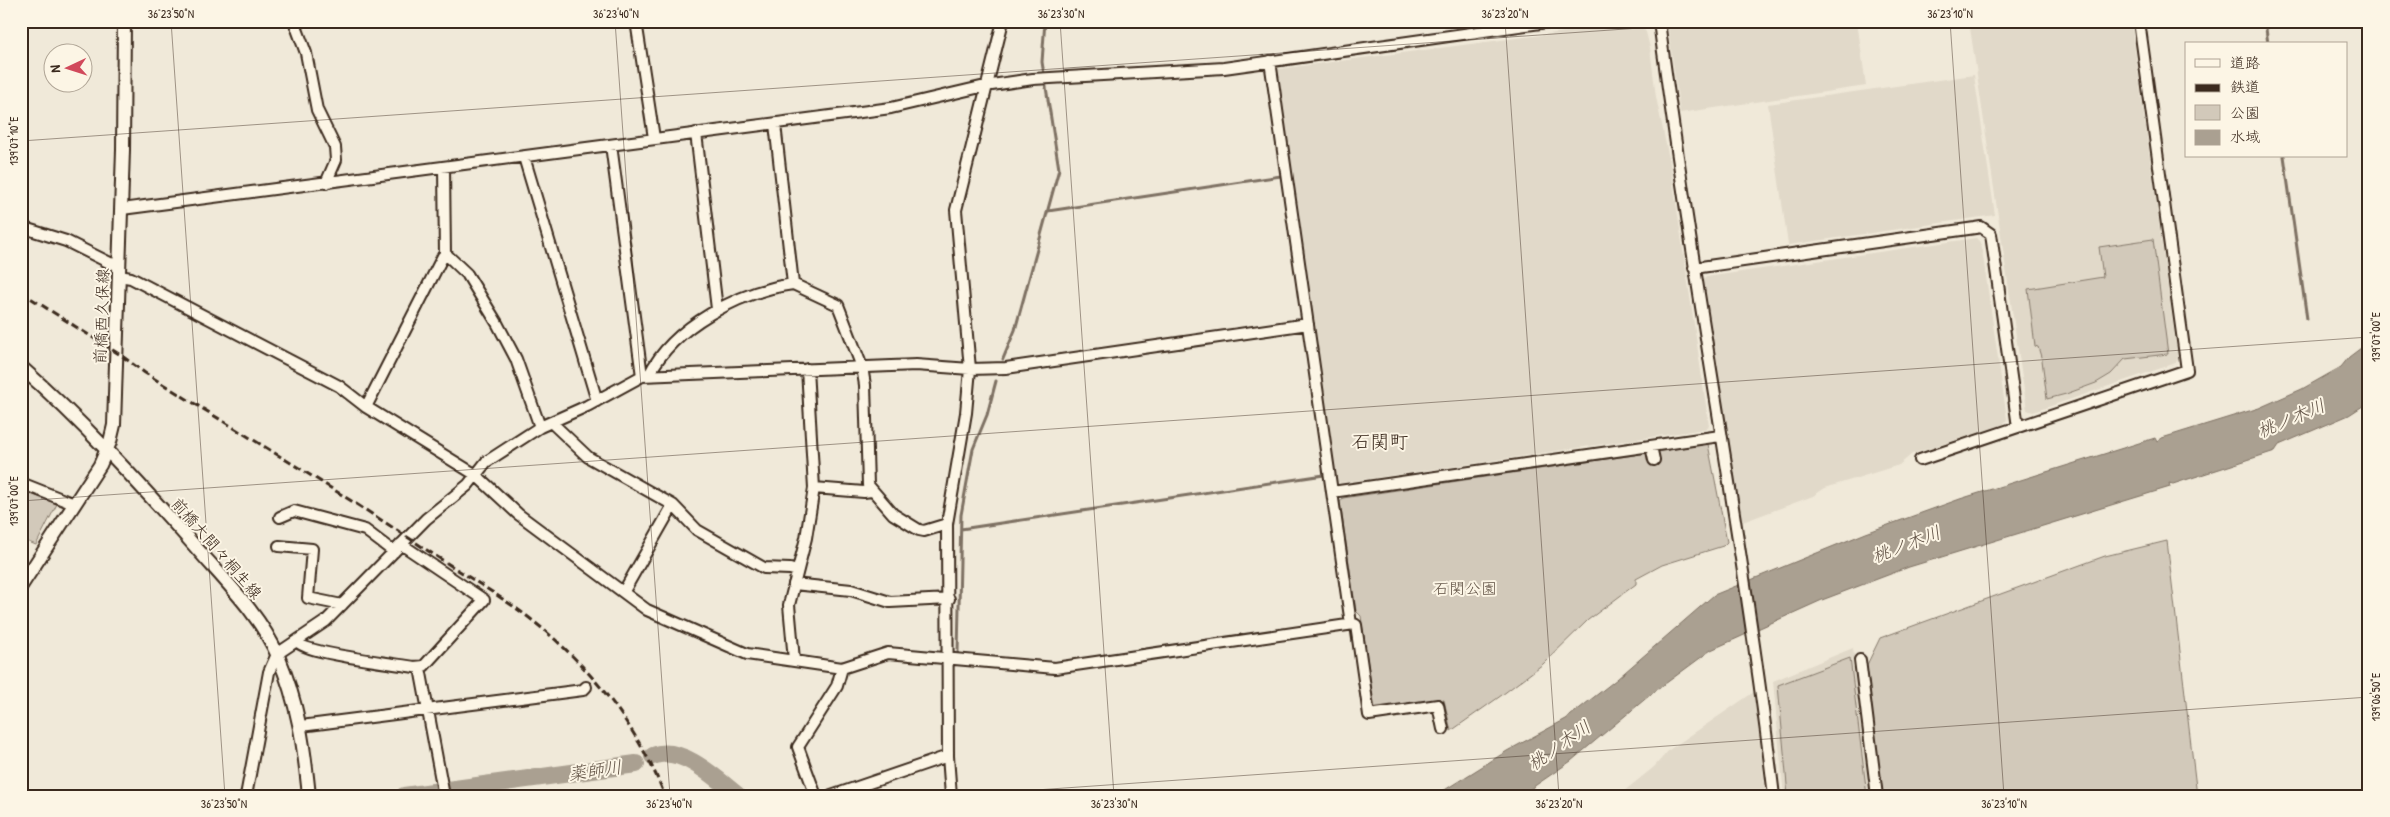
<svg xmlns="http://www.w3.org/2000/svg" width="2390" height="817" font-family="'Patrick Hand','Klee One',sans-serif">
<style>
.built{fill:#e1d9c9}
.green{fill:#d2c9ba;stroke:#867a6c}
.water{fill:#aaa091;stroke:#7e7163}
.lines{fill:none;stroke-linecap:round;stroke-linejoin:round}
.stream{stroke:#7e7163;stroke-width:3}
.river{stroke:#aaa091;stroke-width:18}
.minor-casing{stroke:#3b2a1e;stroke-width:14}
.major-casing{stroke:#3b2a1e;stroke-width:16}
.minor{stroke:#fcf5e5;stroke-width:10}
.major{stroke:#fcf5e5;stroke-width:12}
.rail{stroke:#3b2a1e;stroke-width:3;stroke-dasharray:8 4;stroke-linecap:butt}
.ticks{fill:none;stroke:#3b2a1e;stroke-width:1;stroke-opacity:0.45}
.labels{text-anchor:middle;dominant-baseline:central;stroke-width:4;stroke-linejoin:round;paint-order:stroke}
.street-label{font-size:16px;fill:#3b2a1e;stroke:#fcf5e5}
.park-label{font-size:16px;fill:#615245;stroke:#fcf5e5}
.water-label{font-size:18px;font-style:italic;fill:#625346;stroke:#fcf5e5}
.quarter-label{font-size:19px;fill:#3b2a1e;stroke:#fcf5e5}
.neatline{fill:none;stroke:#3b2a1e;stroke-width:2}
.ticks-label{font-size:12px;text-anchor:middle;fill:#3b2a1e}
</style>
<rect width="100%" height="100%" fill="#f0e9d9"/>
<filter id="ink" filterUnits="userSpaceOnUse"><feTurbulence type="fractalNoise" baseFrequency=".02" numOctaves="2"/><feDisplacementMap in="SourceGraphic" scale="10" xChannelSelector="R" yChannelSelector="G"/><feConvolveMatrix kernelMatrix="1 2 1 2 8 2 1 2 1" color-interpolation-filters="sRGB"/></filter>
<g filter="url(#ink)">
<path class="built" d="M1674 21H1857L1866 86 1680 113 1668 28Z
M1969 21H2131L2178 358 2176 363 2033 412 2027 410Z
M1633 23 1639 24 1646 32 1650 48 1656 97 1671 168 1709 426 1705 429 1341 483 1335 481 1277 72 1278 69Z
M1974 75 1995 215 1788 245 1768 104Z
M1976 238 1981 243 2007 419 2003 425 1912 454 1899 465 1825 488 1813 496 1740 523 1700 283 1706 277Z
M1853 648 1872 796H1784L1773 681Z
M1754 692 1766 796H1618L1654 767 1669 750Z"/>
<path class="green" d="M2153 239 2168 354 2125 359 2111 374 2096 383 2066 394 2047 399 2042 360 2038 347 2035 346 2028 289 2103 277 2099 247Z
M1708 444 1727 542 1723 546 1662 565 1636 579V584L1588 620 1543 664 1502 695 1451 731 1444 700 1377 709 1374 706 1361 616 1356 611 1340 502 1343 498Z
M21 490 57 504 36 545 21 539Z
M2167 541 2197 796H1879L1864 671 1880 638 2105 556Z
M1850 658 1867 796H1788L1778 685Z"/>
<path class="water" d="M2369 342V402L2349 415 2279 445 2275 451 2173 484 2169 483 2170 487 1909 567 1822 600 1711 650 1650 695 1571 761 1520 796H1435L1507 751 1566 719 1617 679 1714 595 1866 533 1960 499 2155 438 2157 442 2162 438 2259 408 2302 389 2341 367 2349 357Z"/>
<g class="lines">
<path class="stream" d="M2265 21 2268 44
M2284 156 2307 319
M1048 211 1281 176
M1003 359 1015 330 1059 169 1042 62 1045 21
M961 529 1324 475
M958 652 961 515 973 449 987 415 996 381"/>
<path class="river" d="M653 756C681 744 718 780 738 796
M404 796 636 764"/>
<defs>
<path id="minor" d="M294 21 306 53 317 110 335 147 336 160 326 183
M636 21 654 138
M1659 21C1692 280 1743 537 1774 796
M1270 61 1351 624
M775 124 793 284
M696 133 717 309
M611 145 642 376
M524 157 597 401
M444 167 445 256
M122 209 891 108 985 86 1033 79 1224 68 1555 21
M21 227 66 241 110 263 119 265
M1694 268 1975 228 1981 227 1991 234 2018 427
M119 276 131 278 339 386 366 407 476 475 518 514 647 610 747 654 842 668 888 653 1055 668 1354 624 1356 625 1369 715 1438 705 1443 729
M649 375C673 326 741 291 793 284L838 305 862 367 865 385 868 485 893 514 919 530 924 531 947 524
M366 407 443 256H448L467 274 497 323 516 359 540 427
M551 422 588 457 673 505 697 530 764 568 790 569 797 571
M1651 446 1654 460
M1920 460 2187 370 2139 21
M21 483 74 504
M814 488 864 492 871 491
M1332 492 1720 436
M280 517 294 511 365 530 394 552
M279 546 312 549 308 598 342 605
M794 584 851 590 890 602 949 599
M624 591 673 505
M297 641C302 653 397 664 414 667L424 666 484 600 401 544
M794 660 789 605 806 538 814 488 807 369
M1860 660 1877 796
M420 668 444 796
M301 726 583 690 586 687
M246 796 269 672 277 654 326 621 426 519 468 485 486 462 540 427 587 406 642 376 916 365 970 369 1006 368 1308 324
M816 796 798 747 837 686 842 668
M831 796 948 756
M951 796 948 756 947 524 966 413 970 369 956 210 1003 21"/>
<path id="major" d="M21 367C83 422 138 482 193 544 223 579 259 613 278 656 298 703 304 745 309 796
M21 586 100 465 110 442 114 425 123 150 124 21"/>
</defs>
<use href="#minor" class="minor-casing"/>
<use href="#major" class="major-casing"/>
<use href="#minor" class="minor"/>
<use href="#major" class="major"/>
<path class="rail" d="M21 292 122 356 145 373C235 429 327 484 415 542 447 564 481 584 513 606 580 653 635 720 665 796"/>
</g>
</g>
<path class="ticks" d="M171 21 225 796M615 21 670 796M1060 21 1114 796M1505 21 1559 796M1950 21 2004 796M21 141 1740 21M21 501 2369 337M950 796 2369 697"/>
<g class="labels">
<g class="street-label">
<text transform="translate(101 316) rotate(-88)">前橋西久保線</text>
<text transform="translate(217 548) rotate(49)">前橋大間々桐生線</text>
</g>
<g class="park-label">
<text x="1465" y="588">石関公園</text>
</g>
<g class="water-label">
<text transform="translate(2291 418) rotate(-23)">桃ノ木川</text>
<text transform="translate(1906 544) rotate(-21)">桃ノ木川</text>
<text transform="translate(1559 745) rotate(-35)">桃ノ木川</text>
<text transform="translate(595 770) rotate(-8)">薬師川</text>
</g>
<g class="quarter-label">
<text x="1380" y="441">石関町</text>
</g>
</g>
<rect width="2390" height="817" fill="none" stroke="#fcf5e5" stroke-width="55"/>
<rect x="2185" y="42" width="162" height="115" fill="#fcf5e5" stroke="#afa495"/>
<rect x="2195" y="59" width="25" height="8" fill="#fcf5e5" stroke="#afa495"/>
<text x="2230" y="68" font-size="15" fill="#3b2a1e">道路</text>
<rect x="2195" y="84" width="25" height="8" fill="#3b2a1e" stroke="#afa495"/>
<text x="2230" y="92" font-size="15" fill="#3b2a1e">鉄道</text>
<rect x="2195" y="105" width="25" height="15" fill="#d2c9ba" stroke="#afa495"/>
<text x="2230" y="118" font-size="15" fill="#3b2a1e">公園</text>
<rect x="2195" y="130" width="25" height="15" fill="#aaa091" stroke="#afa495"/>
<text x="2230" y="142" font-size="15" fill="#3b2a1e">水域</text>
<g transform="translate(68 68) rotate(266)"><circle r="24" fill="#fcf5e5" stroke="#afa495"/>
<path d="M0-4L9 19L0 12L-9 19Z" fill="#d1495b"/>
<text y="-8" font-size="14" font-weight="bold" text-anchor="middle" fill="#3b2a1e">N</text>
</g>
<rect x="28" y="28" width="2334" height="762" class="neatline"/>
<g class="ticks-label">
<text x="171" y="18">36°23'50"N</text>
<text x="616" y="18">36°23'40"N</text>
<text x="1061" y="18">36°23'30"N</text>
<text x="1505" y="18">36°23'20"N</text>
<text x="1950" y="18">36°23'10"N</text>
<text transform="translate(14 141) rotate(-90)" y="4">139°07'10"E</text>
<text transform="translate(2376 337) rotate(-90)" y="4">139°07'00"E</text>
<text transform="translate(14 501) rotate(-90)" y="4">139°07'00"E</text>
<text transform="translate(2376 697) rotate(-90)" y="4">139°06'50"E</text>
<text x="224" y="808">36°23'50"N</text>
<text x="669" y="808">36°23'40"N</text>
<text x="1114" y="808">36°23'30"N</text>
<text x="1559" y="808">36°23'20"N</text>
<text x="2004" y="808">36°23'10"N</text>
</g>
</svg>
